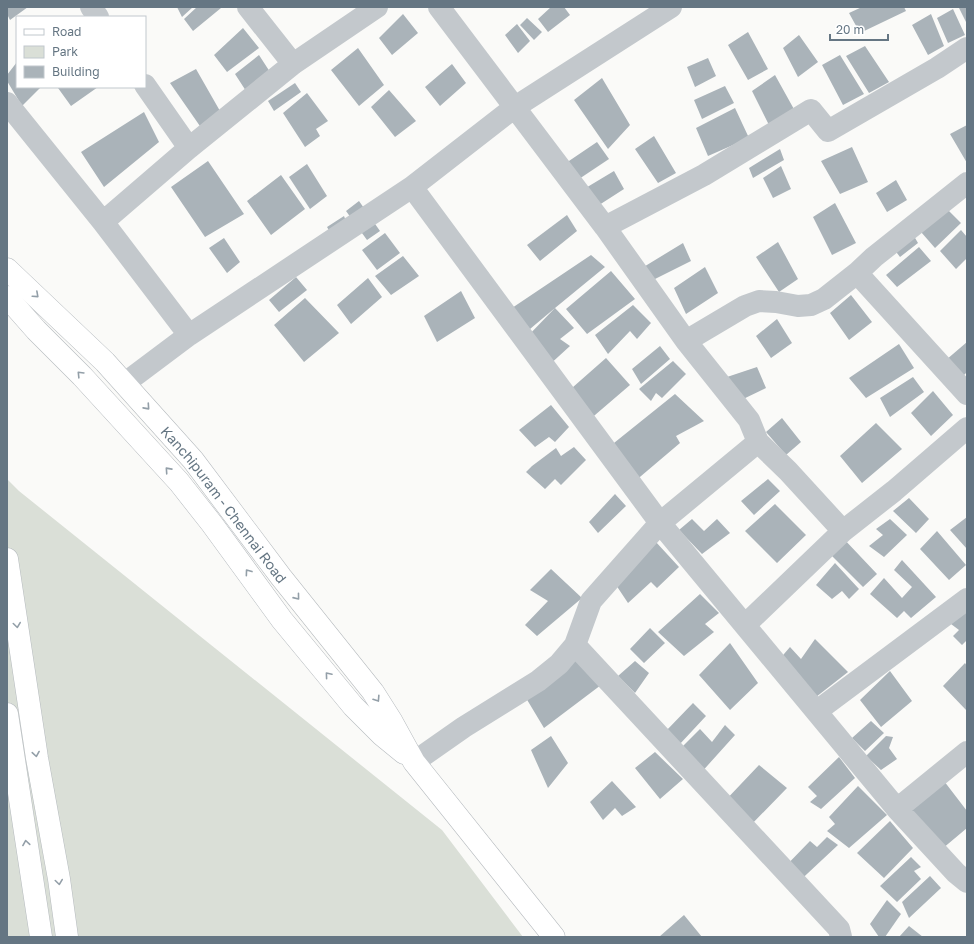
<svg xmlns="http://www.w3.org/2000/svg" width="974" height="944" font-family="'Golos Text',sans-serif">
<style>
.green{fill:#dadfd7}
.building{fill:#aab3b9}
.lines{fill:none;stroke-linecap:round;stroke-linejoin:round}
.major-casing{stroke:#b5babe;stroke-width:23}
.minor{stroke:#c3c8cc;stroke-width:22}
.major{stroke:#fff;stroke-width:22}
.oneway{stroke:#939fa8}
.labels{text-anchor:middle;dominant-baseline:central;stroke-width:4;stroke-linejoin:round;paint-order:stroke}
.street-label{font-size:14px;fill:#657683;stroke:#fff}
</style>
<rect width="100%" height="100%" fill="#fafaf8"/>
<path class="green" d="M7 479 19 491 442 830 523 937H7Z"/>
<path class="building" d="M7 7H28L10 20 7 14Z
M177 7H193L182 17Z
M197 7H220L221 8 193 31 184 19Z
M551 7H564L570 15 548 32 538 19Z
M862 7H904L906 11 860 33 849 13Z
M967 7V24L959 8Z
M953 9 965 35 948 43 937 18Z
M403 14 418 33 392 55 379 38Z
M931 14 944 46 928 55 912 25Z
M527 18 542 32 534 40 520 25Z
M517 24 530 41 518 53 505 35Z
M243 28 259 48 227 72 214 55Z
M748 32 768 69 748 80 728 45Z
M799 35 818 62 798 77 783 48Z
M865 46 889 82 869 93 846 56Z
M358 48 384 85 359 106 331 70Z
M259 55 270 72 246 91 235 74Z
M840 55 864 94 843 105 822 65Z
M708 58 716 76 695 87 687 67Z
M17 62V87H41L22 106 7 81V75Z
M452 64 466 83 440 106 425 87Z
M196 69 220 111 202 129 170 83Z
M775 75 795 111 769 125 752 91Z
M602 78 630 125 608 149 574 100Z
M295 83 301 92 274 111 268 101Z
M725 86 734 103 702 119 694 100Z
M59 87H98L71 106 58 88Z
M389 90 416 121 395 137 371 107Z
M307 93 328 121 316 129 320 136 305 147 283 113Z
M735 108 749 138 708 156 696 128Z
M144 112 159 142 104 187 81 152Z
M967 125V163L950 134Z
M654 136 676 173 658 183 635 149Z
M597 142 609 159 576 181 566 163Z
M852 147 868 182 840 194 821 161Z
M780 149 784 160 753 178 749 168Z
M208 161 244 214 205 237 171 187Z
M307 164 327 196 310 209 289 177Z
M781 166 791 189 773 198 763 178Z
M614 171 624 189 596 207 584 189Z
M281 175 305 209 271 235 247 201Z
M896 180 907 200 887 212 876 193Z
M359 201 380 231 367 240 346 211Z
M835 203 856 243 832 255 813 217Z
M947 209 961 223 935 248 921 232Z
M567 215 577 231 540 261 527 245Z
M344 216 349 229 334 239 327 227Z
M961 230 967 237V258L956 269 940 251Z
M911 231 918 243 900 257 891 245Z
M385 233 400 253 377 270 362 250Z
M224 238 240 262 227 273 209 248Z
M778 242 798 279 779 292 756 257Z
M683 243 691 261 649 282 642 268Z
M919 247 931 261 897 287 886 275Z
M591 255 605 267 555 308 574 328 560 339 570 346 547 367 524 340 555 308 530 329 512 308Z
M403 256 419 276 391 295 375 276Z
M705 267 718 293 686 314 674 288Z
M611 271 635 299 587 334 566 309Z
M296 277 307 290 279 312 269 300Z
M368 278 382 297 351 324 337 305Z
M461 291 475 318 437 342 424 316Z
M851 295 872 322 849 340 830 313Z
M305 298 339 333 304 362 274 325Z
M633 305 651 323 637 339 630 331 608 354 595 335Z
M777 319 792 343 771 358 756 336Z
M967 342V372L962 377 946 360Z
M899 344 914 368 866 398 849 378Z
M660 346 670 359 641 384 632 369Z
M606 358 630 385 588 421 564 395Z
M673 361 686 374 662 398 656 393 651 401 639 389Z
M757 367 766 388 737 402 727 377Z
M913 377 924 392 890 417 880 398Z
M933 391 953 415 931 436 911 413Z
M675 394 704 421 676 436 680 443 634 482 604 451Z
M551 405 569 427 555 442 549 437 535 447 519 430Z
M782 418 801 442 786 455 766 432Z
M876 423 902 449 862 483 840 456Z
M574 447 586 460 561 485 555 479 545 489 526 472 532 466 556 448 561 456Z
M768 479 780 491 754 515 741 501Z
M615 494 626 506 598 533 589 522Z
M909 498 929 519 916 533 893 511Z
M775 504 806 535 777 563 745 531Z
M967 517V549L950 530Z
M692 519 704 531 717 519 730 533 702 554 679 530Z
M890 519 907 535 884 557 869 546 883 535 876 529Z
M937 531 966 565 949 580 920 549Z
M842 537 877 574 863 587 828 552Z
M655 541 679 567 657 588 651 582 628 603 612 579Z
M902 560 936 597 911 618 904 611 897 618 870 594 884 578 902 598 912 587 894 570Z
M835 563 859 589 849 599 842 591 832 599 816 585Z
M551 569 582 598 537 636 525 625 548 601 530 590Z
M700 594 719 613 705 624 714 632 684 656 658 632Z
M967 597V640L962 645 953 636 959 630 943 618Z
M650 628 665 643 644 663 630 649Z
M815 639 848 672 816 697 778 661 790 647 801 659Z
M730 643 758 683 730 710 699 675Z
M578 655 601 685 544 728 523 693Z
M635 661 649 673 635 693 618 676Z
M965 663 967 666V711L943 686Z
M890 671 912 701 881 727 860 700Z
M693 703 706 716 679 745 665 732Z
M871 721 884 733 865 751 852 738Z
M725 725 735 735 699 775 677 752 700 729 712 742Z
M551 736 568 763 548 788 531 750Z
M886 736 893 737 889 748 897 759 881 770 866 756Z
M655 752 683 779 660 799 635 768Z
M839 757 855 778 821 809 810 802 817 796 808 787Z
M759 765 787 788 749 827 722 804Z
M612 781 636 807 622 816 615 808 603 820 590 802Z
M944 781 967 811V828L942 849 910 812Z
M858 786 887 815 849 848 827 831 835 824 829 817Z
M890 821 913 848 884 878 857 853Z
M827 837 838 845 792 888 777 875 810 841 817 847Z
M911 857 921 867 914 871 921 879 897 902 880 886Z
M930 876 941 888 909 918 902 902Z
M887 900 901 914 885 937H879L870 924Z
M684 915 702 937H659Z
M909 926 923 937H899Z"/>
<g class="lines">
<defs>
<g id="major">
<path id="s1" d="M7 269 105 362 193 460 281 577 373 692 392 722 414 762 554 937"/>
<path d="M7 297 36 330 82 376 179 482 212 524 282 620 353 706 382 735 404 753"/>
<path d="M7 559 37 758 59 879 67 937"/>
<path d="M7 714 41 937"/>
</g>
</defs>
<use href="#major" class="major-casing"/>
<path class="minor" d="M91 7 98 17
M248 7 293 64
M145 85 189 148
M7 103 103 222 189 335
M967 183 874 257 857 273 967 394
M412 187 660 523 897 809 967 752
M103 222 189 148 293 64 377 7
M605 227 704 175 811 110 828 131 937 68 967 48
M686 341 745 306 759 301 776 302 798 306 811 305 824 299 857 273
M125 383 189 335 412 187 515 107 671 7
M758 442 788 471 843 531
M745 625 843 531 894 491 967 428
M575 645 839 929 841 937
M817 711 967 599
M414 762 464 727 538 681 559 664 575 645 591 601 660 523 758 442 749 420 686 341 605 227 439 7
M897 809 956 873 967 882"/>
<use href="#major" class="major"/>
</g>
<defs><path id="oneway-chevron" d="M-2-3.5L2.5 0L-2 3.5" fill="none" stroke-width="1.6" stroke-linecap="round" stroke-linejoin="round"/></defs>
<g class="oneway">
<use href="#oneway-chevron" transform="translate(36 295) rotate(42)"/>
<use href="#oneway-chevron" transform="translate(80 374) rotate(-134)"/>
<use href="#oneway-chevron" transform="translate(147 407) rotate(48)"/>
<use href="#oneway-chevron" transform="translate(168 470) rotate(-132)"/>
<use href="#oneway-chevron" transform="translate(248 572) rotate(-126)"/>
<use href="#oneway-chevron" transform="translate(297 597) rotate(51)"/>
<use href="#oneway-chevron" transform="translate(17 625) rotate(82)"/>
<use href="#oneway-chevron" transform="translate(328 675) rotate(-130)"/>
<use href="#oneway-chevron" transform="translate(377 699) rotate(57)"/>
<use href="#oneway-chevron" transform="translate(36 754) rotate(81)"/>
<use href="#oneway-chevron" transform="translate(26 843) rotate(-99)"/>
<use href="#oneway-chevron" transform="translate(59 882) rotate(82)"/>
</g>
<g class="labels">
<g class="street-label">
<text stroke="none"><textPath href="#s1" startOffset="321">Kanchipuram - Chennai Road</textPath></text>
</g>
</g>
<rect width="974" height="944" fill="none" stroke="#657683" stroke-width="16"/>
<rect x="16" y="16" width="130" height="72" fill="#ffffff" stroke="#c1c8cd"/>
<rect x="24" y="29" width="20" height="6" fill="#ffffff" stroke="#c1c8cd"/>
<text x="52" y="36" font-size="12" fill="#657683">Road</text>
<rect x="24" y="46" width="20" height="12" fill="#dadfd7" stroke="#c1c8cd"/>
<text x="52" y="56" font-size="12" fill="#657683">Park</text>
<rect x="24" y="66" width="20" height="12" fill="#aab3b9" stroke="#c1c8cd"/>
<text x="52" y="76" font-size="12" fill="#657683">Building</text>
<path d="M830 34v6h58v-6" fill="none" stroke="#657683" stroke-width="2"/>
<text x="836" y="34" font-size="12" fill="#657683" stroke="#ffffff" stroke-width="3" paint-order="stroke">20 m</text>
</svg>
